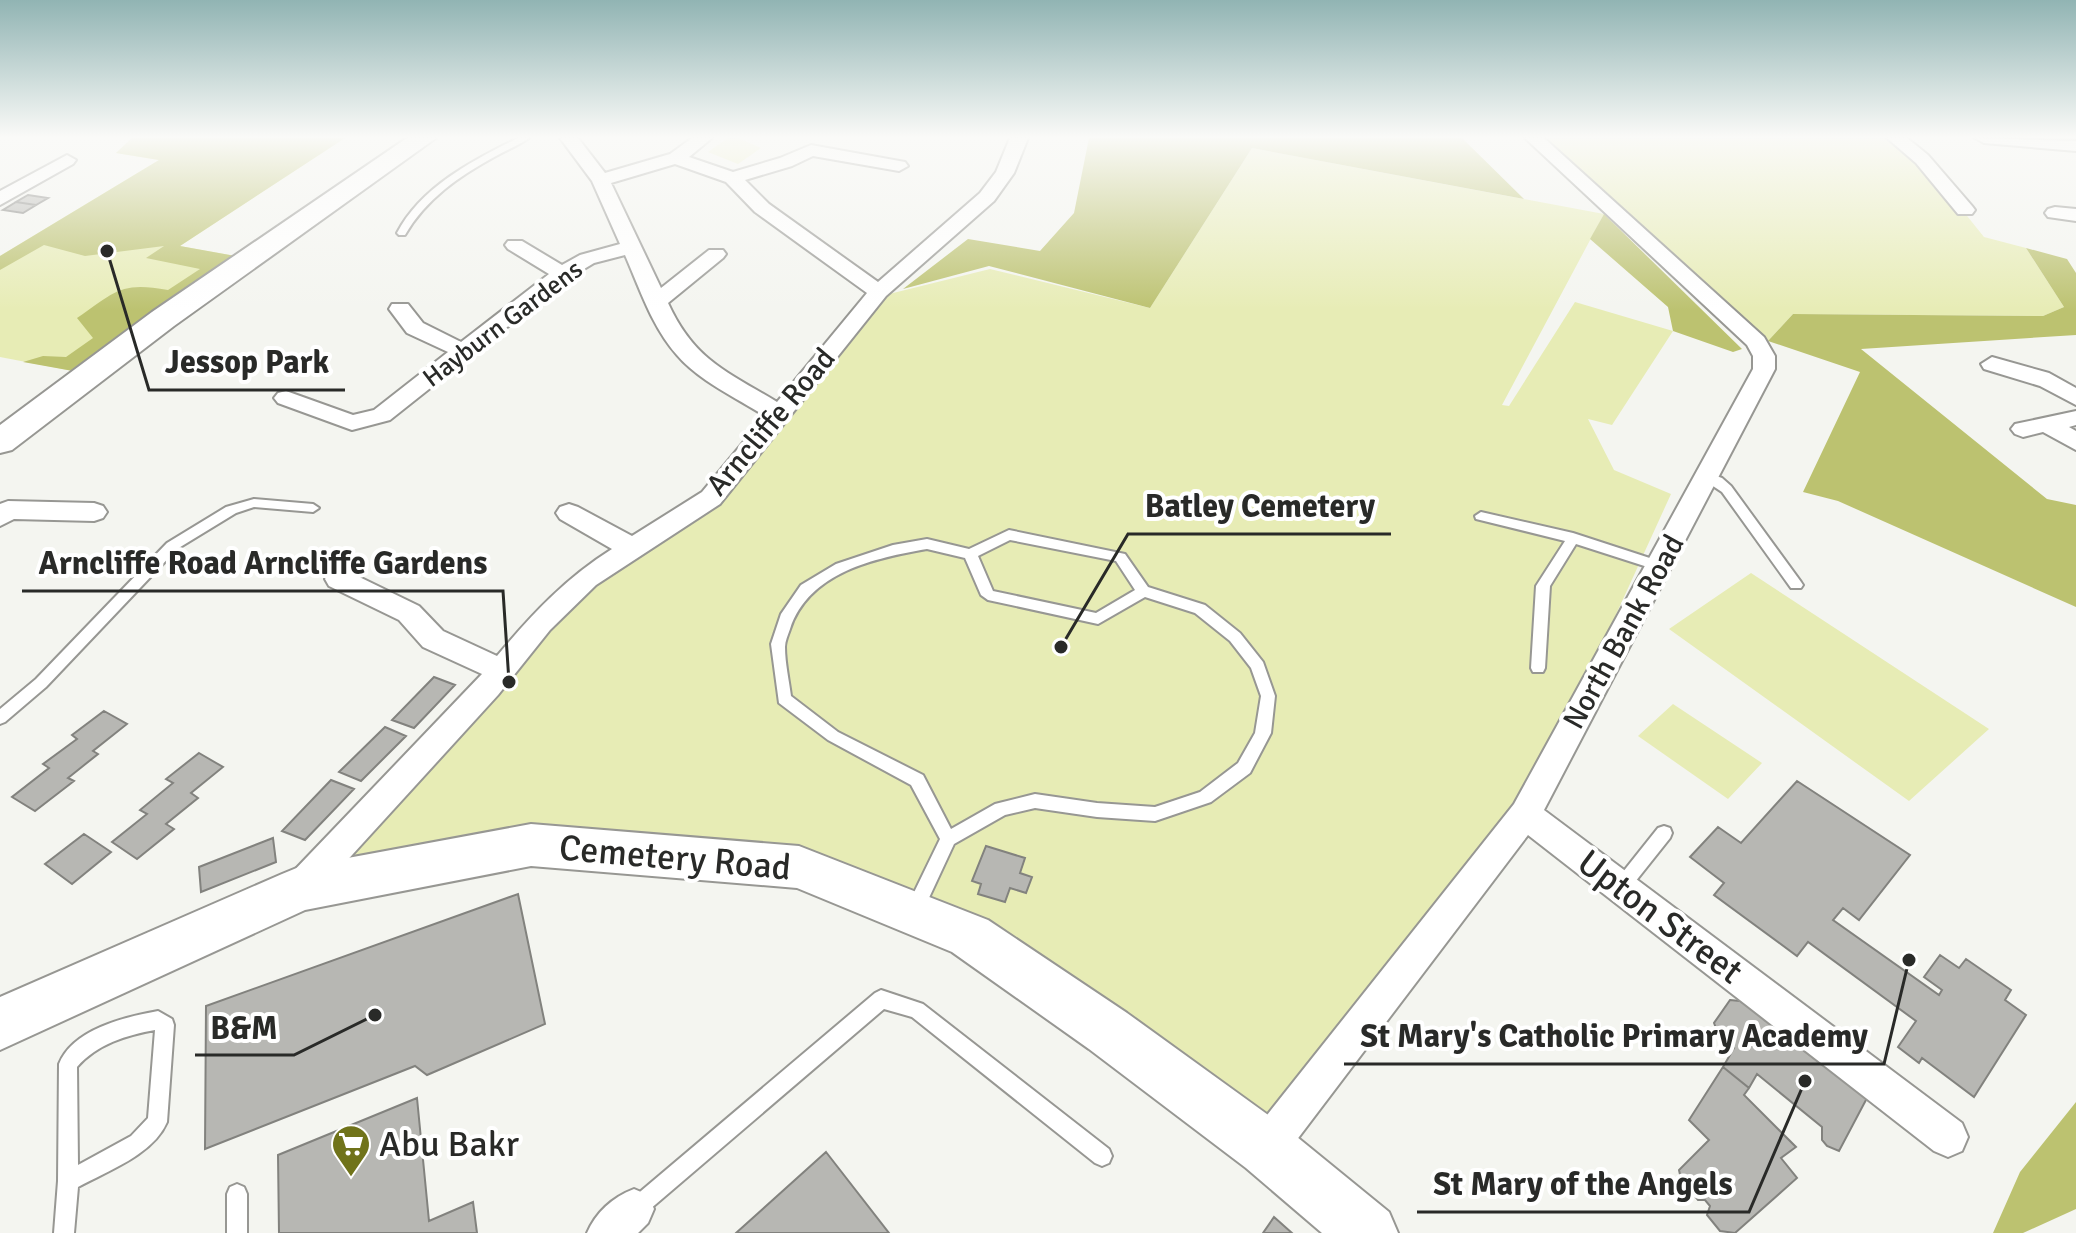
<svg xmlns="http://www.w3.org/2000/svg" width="2076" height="1233" font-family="Signika,sans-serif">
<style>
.green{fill:#e7ecb5}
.forest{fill:#bcc270}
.building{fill:#b7b7b3;stroke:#82827e;stroke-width:2}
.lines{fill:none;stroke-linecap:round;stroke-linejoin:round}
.lane-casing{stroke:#979793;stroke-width:4}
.street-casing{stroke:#979793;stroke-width:4}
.secondary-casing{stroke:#979793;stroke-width:4}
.lane{fill:#fff;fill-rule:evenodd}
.street{fill:#fff;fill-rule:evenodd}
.secondary{fill:#fff;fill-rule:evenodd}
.labels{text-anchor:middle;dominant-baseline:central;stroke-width:8;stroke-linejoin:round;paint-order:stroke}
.far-street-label{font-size:26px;fill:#292a28;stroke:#fff}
.street-label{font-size:30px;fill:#292a28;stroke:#fff}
.near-street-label{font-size:36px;fill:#292a28;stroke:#fff}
.near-poi-label{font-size:36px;fill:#292a28;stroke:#fff;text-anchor:start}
.leader{fill:none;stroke:#292a28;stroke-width:3}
.callout-dot{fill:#292a28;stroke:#fff;stroke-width:3}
.callout-label{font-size:32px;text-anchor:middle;font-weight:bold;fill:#292a28;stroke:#fff;stroke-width:8;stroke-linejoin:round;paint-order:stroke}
</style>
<rect width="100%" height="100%" fill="#f4f5f0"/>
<path class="green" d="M132 138H345L180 246 241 257 73 371 0 357V256L159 160 116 153Z
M728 138H738L761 148 738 164 708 152Z
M1545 138H1891L1918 155 1984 237 2026 248 2064 307 2043 316 1793 314 1768 341Z
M1252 148 1604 214 1502 405 1509 406 1575 302 1673 331 1612 425 1588 419 1614 470 1671 494 1525 814 1266 1148 1108 1031 799 867 531 845 299 889 540 623 675 524 877 297 990 269 1150 308Z
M1751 573 1989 729 1909 801 1669 629Z
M1673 704 1762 763 1728 799 1638 736Z"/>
<path class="forest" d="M132 138H345L180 246 241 257 73 371 23 362 43 356 66 357 93 338 77 318C115 292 120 281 168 290L200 269 146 258 164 246 85 256 44 245 0 270V256L159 160 116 153Z
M1089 138H1462L1524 199 1252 148 1150 308 989 266 903 289 968 239 1040 251 1074 213Z
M1604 214 1742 349 1733 352 1673 331 1668 307 1590 239Z
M2026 248 2067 259 2076 273V335L1861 349 2047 499 2076 505V607L1838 501 1803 492 1860 372 1768 341 1793 314 2043 316 2064 307Z
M2076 1102V1209L2023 1233H1993L2020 1172Z"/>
<path class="building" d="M28 195 48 198 36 205 16 202Z
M16 202 36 205 23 213 3 210Z
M434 677 455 685 414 728 392 720Z
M104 711 127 724 93 751 98 754 68 778 74 781 35 811 12 797 49 768 43 764 77 739 72 735Z
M385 727 406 736 361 781 339 772Z
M199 753 223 767 191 793 198 798 166 824 174 829 137 859 112 842 147 814 140 810 173 783 166 779Z
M331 780 354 789 305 840 282 831Z
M1797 781 1910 855 1859 920 1843 908 1833 920 1939 995 1942 990 1924 977 1940 955 1959 968 1966 959 2011 990 2005 1000 2026 1015 1974 1097 1922 1058 1919 1063 1898 1047 1916 1021 1808 942 1797 956 1714 895 1724 883 1690 857 1718 827 1741 843Z
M84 834 111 852 72 884 45 864Z
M273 838 276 862 201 892 199 867Z
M986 846 1025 858 1020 873 1032 877 1026 893 1010 888 1005 902 978 894 981 884 972 881Z
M518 894 545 1024 427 1075 415 1066 205 1149 206 1006Z
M1730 1000 1740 1001 1789 1031 1786 1037 1867 1098 1839 1151 1827 1146 1822 1140V1127L1757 1074 1749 1088 1723 1067 1734 1048 1719 1036 1714 1023Z
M1723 1067 1749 1088 1744 1095 1796 1147 1781 1158 1797 1178 1735 1233 1720 1231 1707 1215 1710 1206 1705 1200H1698L1681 1179 1679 1170 1709 1140 1689 1120Z
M417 1098 429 1221 473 1202 477 1233H279L278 1155Z
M826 1152 889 1233H736Z
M1274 1217 1292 1233H1263Z"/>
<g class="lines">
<defs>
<path id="lane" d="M518 138H529C519 145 507 150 496 156 459 176 426 199 405 235H399L397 233C421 187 473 160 518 138Z
M1708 473 1722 478 1731 486 1801 582 1803 585 1801 588H1791L1722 492 1704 480 1702 477 1704 474Z
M254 499 313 504 319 508 313 512 254 507 236 513 177 549 46 687 5 722 0 724V709L36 679 167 543 226 507Z
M1481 512 1573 533 1665 563 1667 566 1660 571 1576 544 1550 586 1545 668 1543 672H1533L1531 668 1536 586 1565 541 1476 519 1475 516Z
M1009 530 1125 554 1148 587 1205 605 1240 633 1263 662 1275 696 1271 733 1250 773 1211 802 1155 821 1097 817 1035 808 1005 815 954 844 921 915 915 917 909 915 906 909 940 839 911 785 828 740 779 703 771 644 781 614 801 585 836 564 893 545 927 539 969 549ZM1010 540 1116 561 1135 590 1096 613 993 591 978 556ZM927 549 965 558 981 595 988 600 1098 624 1145 597 1195 613 1230 641 1251 668 1261 696 1255 733 1238 763 1200 792 1155 807 1097 803 1035 794 995 804 951 829 923 775 838 732 791 696C789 680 785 663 785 647 785 641 788 635 790 629 809 572 875 558 927 549Z
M1664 826 1670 828 1672 833 1670 838 1627 892 1621 895 1615 892 1613 887 1615 882 1658 828Z
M881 990 923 1004 1109 1149 1112 1156 1109 1163 1102 1166 1095 1163 912 1017 884 1009 642 1216 635 1219 628 1216 625 1209 628 1202 875 993Z
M158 1011 172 1019 174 1025 167 1122C153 1155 107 1171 78 1187L74 1233H54L58 1181 59 1064C73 1029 125 1017 158 1011ZM155 1030 148 1118 131 1136 78 1165 77 1067C97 1044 127 1035 155 1030Z
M237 1184 244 1187 247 1194V1233H227V1194L230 1187Z"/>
<path id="street" d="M560 138H578L605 173 670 154 692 138H712L689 157 733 172 780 158 811 145 905 162 908 166 899 171 813 156 792 166 745 180 769 204 878 282 980 193 996 172 1010 138H1028L1014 173 994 201 886 296 720 504 596 585 550 630 498 695 311 900 299 904 287 900 282 889 287 878 482 674 423 647 399 620 329 586 325 579 329 572 339 569 349 572 419 606 443 631 497 656C532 614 566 578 612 549L560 519 556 513 560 507 569 504 578 507 632 536 702 492 765 416C737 398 699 381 677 355 652 327 640 289 625 255L594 263 569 278 390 420 352 430 278 403 274 398 278 393 286 391 353 415 374 410 448 352 407 333 389 309 392 304H408L423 323 461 342 549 274 508 249 505 245 508 241H522L562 265 580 255 620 244 592 181ZM675 164 726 182 755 212 867 293 777 402C726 371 694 360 668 303L723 258 726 254 723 250H709L661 288 611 183Z
M1525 138H1544L1764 337 1775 356V369L1544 810 1962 1123 1968 1137 1962 1151 1948 1157 1934 1151 1528 835 1280 1162 1266 1168 1252 1162 1246 1148 1252 1134 1514 804 1753 369V356L1747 345Z
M1887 138H1907L1928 155 1972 206 1975 210 1972 214H1958L1916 163Z
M1975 138 2076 141V151L1984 143Z
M67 155 76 160 73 164 0 205V191Z
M2055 207 2076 209V221L2048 217 2045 213 2048 209Z
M1992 357 2049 373 2076 388V405L2040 386 1984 369 1981 364Z
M2076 411V425L2069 427 2076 431V450L2043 432 2023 437 2015 434 2011 429 2015 424Z
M8 501 94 503 103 506 107 512 103 518 94 521 14 519 0 526V504Z
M634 1189 648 1195 654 1209 648 1223 638 1233H587C596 1212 613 1197 634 1189Z"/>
<path id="secondary" d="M407 138H436L174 326 12 450 0 453V425L152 312Z
M531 824 799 846 988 920 1127 1013 1286 1128 1389 1212 1398 1233H1322L1246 1168 1089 1049 952 952 797 888 531 866 305 910 0 1050V997L282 874 299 867Z"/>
</defs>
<use href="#lane" class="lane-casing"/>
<use href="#street" class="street-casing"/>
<use href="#secondary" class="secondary-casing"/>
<use href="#lane" class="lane"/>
<use href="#street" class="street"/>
<use href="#secondary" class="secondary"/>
</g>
<linearGradient id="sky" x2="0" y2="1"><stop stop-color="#91b4b3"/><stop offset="0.44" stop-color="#fafaf8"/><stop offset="1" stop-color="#fafaf8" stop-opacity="0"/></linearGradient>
<rect width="2076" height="311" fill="url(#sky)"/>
<defs>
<symbol id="supermarket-pin" viewBox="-11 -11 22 30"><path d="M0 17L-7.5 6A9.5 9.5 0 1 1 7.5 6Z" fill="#70731a" stroke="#fff"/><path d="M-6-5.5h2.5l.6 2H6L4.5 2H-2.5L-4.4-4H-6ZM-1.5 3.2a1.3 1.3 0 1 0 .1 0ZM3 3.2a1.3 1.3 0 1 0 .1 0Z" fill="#fff"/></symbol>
</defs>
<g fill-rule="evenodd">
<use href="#supermarket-pin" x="329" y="1122" width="44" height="60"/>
</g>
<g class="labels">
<g class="far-street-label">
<text transform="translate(503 324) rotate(-37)">Hayburn Gardens</text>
</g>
<g class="street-label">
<text transform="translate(771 422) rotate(-50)">Arncliffe Road</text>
<text transform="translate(1624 632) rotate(-61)">North Bank Road</text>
</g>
<g class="near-street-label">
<text transform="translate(675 858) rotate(5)">Cemetery Road</text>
<text transform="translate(1660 917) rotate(37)">Upton Street</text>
</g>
<g class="near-poi-label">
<text x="379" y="1144">Abu Bakr</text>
</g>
</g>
<path class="leader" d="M107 251L149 390H345M1061 647L1128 534H1391M509 682L503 591H22M375 1015L294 1055H195M1909 960L1884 1064H1344M1805 1081L1749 1212H1417"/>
<g class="callout-dot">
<circle cx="107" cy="251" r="8"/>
<circle cx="1061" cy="647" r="8"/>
<circle cx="509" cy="682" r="8"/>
<circle cx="375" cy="1015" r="8"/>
<circle cx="1909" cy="960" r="8"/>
<circle cx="1805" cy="1081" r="8"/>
</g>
<g class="callout-label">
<text x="247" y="373">Jessop Park</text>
<text x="1260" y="517">Batley Cemetery</text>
<text x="263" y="574">Arncliffe Road Arncliffe Gardens</text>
<text x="244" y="1039">B&amp;M</text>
<text x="1614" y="1047">St Mary's Catholic Primary Academy</text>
<text x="1583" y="1195">St Mary of the Angels</text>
</g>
</svg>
